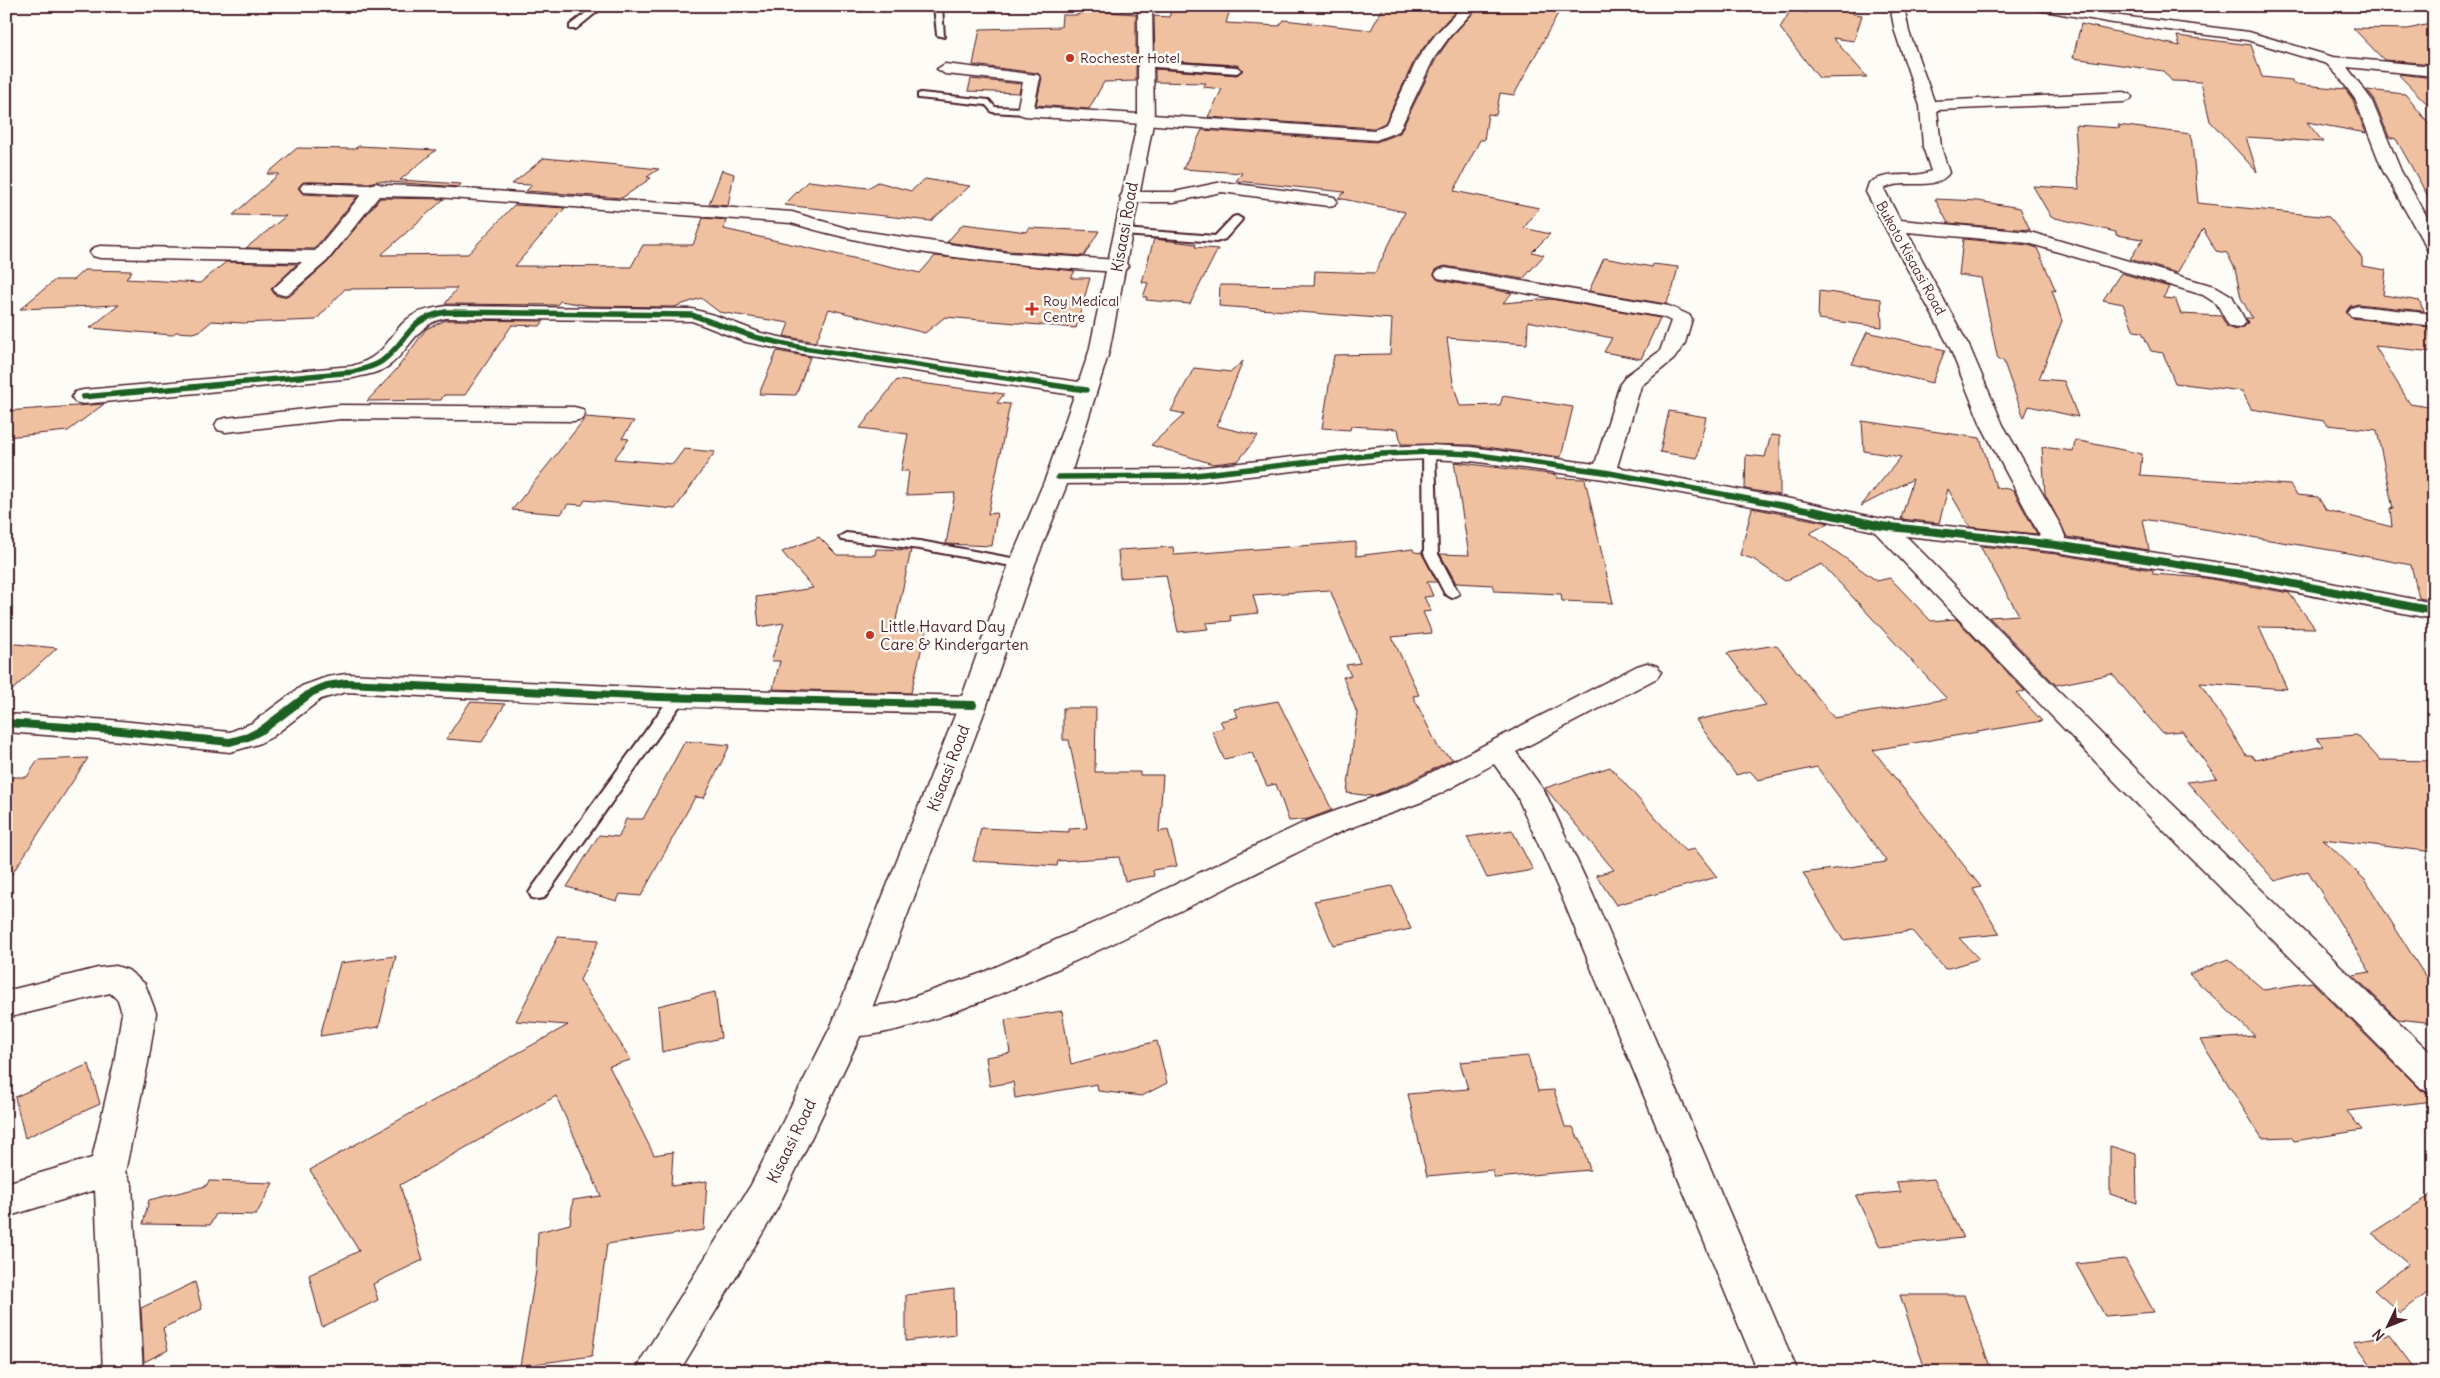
<svg xmlns="http://www.w3.org/2000/svg" width="2440" height="1378" font-family="Delius,sans-serif">
<style>
.building{fill:#f0c1a0;stroke:#4a1f2b}
.lines{fill:none;stroke-linecap:round;stroke-linejoin:round}
.service-casing{stroke:#4a1f2b;stroke-width:4}
.minor-casing{stroke:#4a1f2b;stroke-width:3}
.secondary-casing{stroke:#4a1f2b;stroke-width:3}
.service{fill:#fdfcf7;fill-rule:evenodd}
.minor{fill:#fdfcf7;fill-rule:evenodd}
.secondary{fill:#fdfcf7;fill-rule:evenodd}
.cycleway-far1-casing{stroke:#fdfcf7;stroke-width:8}
.cycleway-casing{stroke:#fdfcf7;stroke-width:11}
.cycleway-far1{stroke:#1b5e20;stroke-width:5.5}
.cycleway{stroke:#1b5e20;stroke-width:8}
.poi-dot{fill:#c8321e;stroke:#fdfcf7;stroke-width:2}
.labels{text-anchor:middle;dominant-baseline:central;stroke-width:5;stroke-linejoin:round;paint-order:stroke}
.far-poi-label{font-size:14px;fill:#4a1f2b;stroke:#fdfcf7;text-anchor:start}
.far-street-label{font-size:14px;fill:#4a1f2b;stroke:#fdfcf7}
.street-label{font-size:16px;fill:#4a1f2b;stroke:#fdfcf7}
.poi-label{font-size:16px;fill:#4a1f2b;stroke:#fdfcf7;text-anchor:start}
</style>
<rect width="100%" height="100%" fill="#fdfcf7"/>
<filter id="ink" filterUnits="userSpaceOnUse"><feTurbulence type="fractalNoise" baseFrequency=".02" numOctaves="2"/><feDisplacementMap in="SourceGraphic" scale="10" xChannelSelector="R" yChannelSelector="G"/><feConvolveMatrix kernelMatrix="1 2 1 2 8 2 1 2 1" color-interpolation-filters="sRGB"/></filter>
<g filter="url(#ink)">
<path class="building" d="M1173 6H1231L1226 23 1279 26 1284 20 1371 30 1384 6H1460L1435 33 1416 57 1385 123 1374 128 1208 117 1222 89 1203 87 1206 83 1155 82V69L1237 75 1243 70 1237 65 1155 60 1154 16 1169 17Z
M1480 6H1562L1514 95 1500 93 1496 115 1488 114 1484 140H1480L1454 191 1539 208 1524 228 1550 234 1532 252 1544 255 1523 279 1445 266 1436 269 1434 275 1438 280 1512 293 1503 303 1551 299 1660 318 1641 359 1604 352 1612 338 1528 321 1527 344 1447 338 1453 383 1460 406 1500 405 1503 396 1573 407 1561 457 1471 445 1401 444 1398 429 1351 426 1350 430 1322 428 1334 355 1390 354 1392 319 1219 306 1220 285 1314 286 1315 271 1375 273 1405 212 1338 198 1345 192 1236 181 1242 173 1183 169 1202 130 1376 142 1400 133 1436 59 1451 37Z
M1817 6H1856L1853 14 1862 15 1854 41 1833 38 1867 77 1819 78 1780 28 1790 11 1808 13 1811 8 1816 9Z
M1079 10 1136 14V81L1104 82 1089 109 1036 105 1042 78 1038 73 973 65 980 29 1061 27 1062 15H1079Z
M2434 23V64L2384 60 2353 28 2408 29Z
M2081 24 2180 46 2177 36 2251 45 2262 77 2292 80 2293 84 2345 89 2353 100 2366 133 2307 122 2323 142 2246 137 2257 172 2210 121 2201 82 2172 81 2163 71 2073 58Z
M2398 74 2434 78V111Z
M971 79 1021 84 1019 93 968 91Z
M2367 90 2405 94 2434 130V207L2396 139 2389 137 2373 98Z
M2075 125 2120 128 2118 125 2191 134 2198 203 2329 217 2362 258V266L2386 270 2383 295 2420 301 2423 311 2358 304 2350 306 2346 312 2351 318 2428 327 2434 352 2375 346 2410 404 2434 408V601L2419 598 2411 565 2342 552 2143 519 2149 550 2067 537 2045 494 2042 447 2073 451 2075 440 2142 454 2140 475 2290 485 2297 495 2318 497 2326 510 2392 527 2390 508 2393 509 2377 430 2327 425 2324 421 2251 409 2242 391 2175 383 2163 353 2151 351 2142 332 2134 331 2123 304 2103 300 2121 273 2169 287 2163 298 2175 299 2181 314 2221 316 2227 327 2235 330 2244 327 2248 323 2246 318H2252L2241 298 2235 269 2227 253 2216 251 2203 229 2177 273 2130 259 2143 239 2116 235V232L2051 217 2033 186 2079 189Z
M359 146 436 150 400 180 461 184 459 187 377 181 369 183 303 182 298 188 303 194 357 197 314 249 246 248 286 216 233 215 279 174H267L297 148 354 149Z
M544 158 659 169 647 177 651 178 622 198 526 191 532 185 512 184Z
M722 170 734 174 728 206 709 204Z
M925 179 970 186 931 221 784 205 808 181 868 188 878 182 911 191Z
M380 198 444 199 381 255 468 254 514 205 565 208 515 266 631 267 643 245H693L703 218 726 220 724 229 920 273 935 256 1075 271 1071 278H1090L1076 328 945 317 925 333 829 309 816 342 784 336 789 323 719 312 701 298 674 307 591 306 560 301 557 305 445 304 457 288 345 289 316 320 242 323 212 321 200 331 192 333 176 332 172 335 90 328 119 305 20 309 55 280H73L84 270 132 271 126 279 200 283 226 262 297 264 271 289 275 295 282 297 291 295 328 262Z
M1935 199 1978 201 2020 208 2030 230 1948 223Z
M963 224 1027 232 1029 228 1099 231 1084 256 1009 251 947 242Z
M1154 239 1196 244 1195 247 1218 249 1190 304 1146 300 1147 297H1143L1148 283 1142 282Z
M1963 239 2028 245 2037 248 2056 291 2052 290 2062 321 2039 379 2064 381 2078 417 2029 406 2024 418 2003 360H1998L1981 278 1959 275Z
M1604 258 1652 267 1653 264 1678 267 1673 288 1666 304 1589 291Z
M1819 291 1881 299 1882 327 1818 319Z
M446 320 544 321 540 326 512 325 465 395H444L441 400 367 401 396 370 426 329Z
M1867 332 1945 350 1932 383 1852 364Z
M777 351 810 357 796 395 759 394Z
M1243 361 1217 426 1258 436 1238 461 1213 464 1151 445 1185 414 1171 411 1194 368 1231 372Z
M897 380 1004 394 997 403 1010 404 988 514 997 513 992 546 946 544 955 493 906 495 909 471H901L908 434 860 428Z
M104 404 68 431 6 437V411Z
M1669 411 1706 417 1697 458 1660 452Z
M586 417 634 421 622 438 629 439 614 459 673 464 684 449 715 452 675 509 585 500 582 505 568 504 561 514 512 510Z
M1862 421 1980 438 1996 487 2013 490 2037 534 1970 527 1948 489 1939 523 1901 519 1913 479 1861 506 1901 457 1864 451Z
M1771 435 1780 436V495L1745 489 1746 455 1765 457Z
M1454 462 1557 475V478L1585 479 1613 603 1562 601 1561 594 1494 591 1493 585 1456 583 1440 554 1469 555Z
M1752 508 1829 523 1810 533 1877 581 1890 578 1931 621 1956 619 2025 691 2016 693 2042 721 1873 750 1981 887 1973 889 2000 934 1959 938 1979 959 1945 969 1912 931 1843 940 1803 873 1887 862 1817 767 1758 780 1750 771 1736 775 1696 720 1766 705 1727 653 1776 645 1834 718 1947 699 1822 564 1785 581 1753 559 1740 555Z
M819 537 837 555H875L876 549 911 550 894 629 926 630 911 693 773 689 780 661H771L784 623 759 627 756 597 813 588 782 552Z
M1356 542V556L1413 549 1414 552 1422 553 1437 582H1427L1433 596 1424 597 1431 611 1423 612 1432 633 1392 637 1419 695 1413 696 1439 749 1453 759 1404 784 1372 796 1347 793 1357 713 1343 677 1351 676 1346 665 1360 663 1330 590 1253 595 1258 613 1230 616 1231 621 1206 623 1208 629 1178 632 1166 575 1120 578 1118 550 1173 547 1174 555Z
M1980 546 2056 554 2153 570V574L2205 578 2289 593 2315 628 2259 627 2287 689 2200 683 2246 755H2251L2255 760 2324 746 2316 738 2357 735 2380 760 2434 761V852L2323 839 2366 881 2425 976 2434 977V1023L2398 1019 2353 975 2370 972 2308 871 2275 881 2187 782 2217 778 2182 731 2162 733 2112 674 2056 685 1989 617 2019 615Z
M6 643 57 648 6 696Z
M1278 701 1332 810 1308 819 1289 821 1276 784 1267 786 1252 753 1224 759 1212 731 1224 728 1220 721 1238 717 1234 709Z
M470 702 505 704 482 742 446 739Z
M1063 708H1096L1095 772H1140V775H1163L1159 832 1168 830 1177 866 1153 870 1154 876 1125 881 1119 857 1058 861 1057 866 973 861 981 828 1069 832V829L1087 828 1069 740H1063Z
M685 741 730 745 704 798 695 797 641 896 620 894 617 901 567 887 599 835 619 837 626 819H643Z
M88 758 6 883V777H27L38 760Z
M1610 767 1685 851 1695 849 1717 877 1616 905 1596 875 1614 870 1545 788Z
M1512 830 1533 870 1487 878 1467 837Z
M1392 886 1411 929 1333 945 1314 901Z
M558 937 599 940 580 980 631 1060 609 1066 654 1155 673 1152 671 1186 707 1181 704 1230 607 1244 592 1356 520 1366 536 1271 538 1232 570 1224 573 1200 601 1196 556 1096 400 1185 423 1260 373 1284 378 1300 322 1327 309 1275 359 1251 310 1170 568 1025 516 1021Z
M396 956 379 1027 320 1036 340 963Z
M2228 959 2264 990 2312 982 2421 1090 2431 1095 2434 1101 2347 1111 2362 1130 2294 1141 2291 1137 2262 1138 2200 1040 2255 1036 2189 974Z
M715 992 721 1038 662 1052 658 1006Z
M1062 1011 1071 1064 1157 1041 1167 1083 1142 1096 1098 1091 1097 1084 1015 1098 1013 1082 990 1086 986 1057 1010 1053 1005 1020Z
M1528 1056 1538 1091 1554 1090 1565 1127H1573L1578 1138H1580L1590 1170 1495 1178 1492 1170 1427 1176 1408 1094 1468 1089 1460 1062Z
M89 1064 100 1104 25 1138 15 1097Z
M2110 1146 2136 1154 2137 1203 2110 1194Z
M1934 1179 1963 1238 1879 1246 1856 1196 1901 1192 1896 1182Z
M209 1181 273 1183 256 1215 216 1214 210 1225 143 1224 149 1200 206 1186Z
M2434 1193V1288L2400 1313 2374 1290 2408 1264 2372 1233Z
M2125 1259 2154 1312 2105 1316 2076 1264Z
M195 1282 202 1309 163 1328 168 1350 144 1362 141 1308Z
M954 1289 955 1335 906 1341V1295Z
M1900 1295H1964L1992 1372H1926Z
M2389 1335 2417 1372H2376L2354 1341Z"/>
<g class="lines">
<defs>
<path id="service" d="M595 6H604L576 29H570V25Z
M934 6H942L944 37 937 35Z
M1144 61 1237 67 1241 70 1237 73 1141 66V62Z
M921 93 989 100 995 107 1025 108 1029 111 1025 114 992 112 986 105 918 98V94Z
M1237 216 1242 219 1241 221 1225 239 1216 242 1124 235 1119 232 1124 229 1215 236 1233 217Z
M1429 448 1435 452 1438 554 1459 594 1452 598 1445 594 1424 554 1423 452Z
M846 533 920 541 1022 560 1029 564 1022 568 920 549 841 540 839 537Z
M676 695 681 696 684 700 681 704 544 898 538 899 532 898 529 893 532 888 671 696Z"/>
<path id="minor" d="M1463 6H1478L1450 36 1434 58 1399 131 1376 140 1025 116 1019 114 1017 111 1023 82 945 74 937 69 945 64 1038 75 1040 78 1034 107 1374 130 1386 124 1418 58 1436 34Z
M1890 6H1904L1909 32 1934 101 2124 92 2130 94 2132 97 2130 100 2124 102 1937 110 1941 147 1949 173C1935 193 1902 177 1884 189L1900 220 2030 232 2217 287 2232 296 2246 322 2243 326 2236 328 2229 326 2217 304 2203 295 2028 243 1907 232 1970 348 2003 425 2061 526 2066 539 2247 567 2434 603V619L2247 583 2056 552 1906 536 2139 772 2434 1056V1094L2422 1089 2119 786 1874 531 1796 514 1604 479 1471 461 1429 459 1382 461 1187 483 1058 484 1050 482 1046 477 1050 472 1058 470 1187 469 1382 447 1429 445 1471 447 1595 464 1620 384 1627 375 1660 351 1671 321 1663 317 1438 278 1435 274 1438 270 1445 268 1669 306 1689 315 1692 319 1685 343 1674 359 1641 386 1617 467 1796 500 1882 519 2040 536 1981 425 1950 348 1866 192 1869 183C1891 169 1911 180 1931 171L1923 147 1920 106 1895 32Z
M2032 6H2065L2113 15 2249 32 2333 57 2434 66V76L2347 67 2371 99 2401 171 2434 229V251L2427 249 2425 245 2383 171 2355 99 2339 77 2327 64 2247 40 2113 23 2039 10Z
M1222 182 1328 196 1334 197 1337 201 1334 205 1328 206 1222 192 1174 202H1129L1123 201 1120 197 1123 193 1129 192H1174Z
M309 183 369 185 376 183 383 185 436 187 792 212 849 229 1009 253 1118 260 1125 262 1128 266 1125 270 1118 272C1008 265 897 255 791 223L436 197 379 196 327 261 290 293 283 295 276 293 273 289 302 262 100 258 93 256 90 252 93 248 100 246 315 251 361 195 303 192 300 188 303 184Z
M446 306 692 309 717 316 761 333 803 342 1086 383 1094 385 1097 390 1094 395 1086 397 803 354 746 342 692 321 446 318C417 323 411 349 390 365 380 373 365 375 353 378L83 404 75 402 72 397 75 392 83 390 352 366C392 355 388 329 415 314 425 309 436 308 446 306Z
M2358 306 2434 314V326L2351 316 2348 312 2351 308Z
M341 405 574 407 582 409 585 414 582 419 574 421 341 419 226 432 218 430 215 425 218 420 226 418Z
M1647 663 1657 666 1661 672 1657 678 1516 752 1545 792 1593 895 1798 1372H1758L1561 895 1517 796 1494 764C1471 776 1448 791 1424 801 1391 814 1356 824 1325 839 1241 878 911 1058 837 1034L832 1024 837 1014 849 1010 896 1003 982 973 1118 912 1305 822 1405 786 1637 666Z
M346 674 659 688 973 696 983 698 987 705 983 712 973 714C764 710 555 704 346 692L321 699 272 737 258 744 230 752 111 740 6 732V714L111 720 230 732 252 723 302 686 327 677Z
M116 966 128 970 145 984 156 1013 148 1063 125 1172 132 1185 143 1372H103L95 1190 6 1217V1183L92 1158 114 1063 122 1013 118 1000 110 993 6 1018V991L98 968Z"/>
<path id="secondary" d="M1138 6H1152L1154 119 1109 352 1070 477 1035 564 987 705 866 1024 777 1209 679 1372H636L642 1358 751 1185 832 1024 959 705 1009 564 1046 477 1089 352 1138 119Z"/>
</defs>
<use href="#service" class="service-casing"/>
<use href="#minor" class="minor-casing"/>
<use href="#secondary" class="secondary-casing"/>
<use href="#service" class="service"/>
<use href="#minor" class="minor"/>
<use href="#secondary" class="secondary"/>
<defs>
<path id="cycleway-far1" d="M83 397 353 372C363 369 374 367 382 361 410 340 406 319 446 312L692 315 754 337 803 348 1086 390
M1058 477 1187 476 1382 454 1429 452 1471 454 1604 472 1818 512"/>
<path id="cycleway" d="M1813 511 1882 526 2056 545 2247 575 2434 611
M6 723 111 730 230 742 248 737 262 730 312 692 327 686 346 683 659 697 973 705"/>
</defs>
<use href="#cycleway-far1" class="cycleway-far1-casing"/>
<use href="#cycleway" class="cycleway-casing"/>
<use href="#cycleway-far1" class="cycleway-far1"/>
<use href="#cycleway" class="cycleway"/>
</g>
</g>
<g class="poi-dot">
<circle cx="1070" cy="58" r="5"/>
<path d="M1029.5 301.5h5v5h5v5h-5v5h-5v-5h-5v-5h5z"/>
<circle cx="870" cy="635" r="5"/>
</g>
<g class="labels">
<g class="far-poi-label">
<text x="1080" y="58">Rochester Hotel</text>
<text x="1043" y="301">Roy Medical<tspan x="1043" dy="16">Centre</tspan></text>
</g>
<g class="far-street-label">
<text transform="translate(1911 258) rotate(61)">Bukoto Kisaasi Road</text>
</g>
<g class="street-label">
<text transform="translate(1124 227) rotate(-80)">Kisaasi Road</text>
<text transform="translate(948 768) rotate(-69)">Kisaasi Road</text>
<text transform="translate(791 1141) rotate(-64)">Kisaasi Road</text>
</g>
<g class="poi-label">
<text x="880" y="626">Little Havard Day<tspan x="880" dy="18">Care &amp; Kindergarten</tspan></text>
</g>
</g>
<rect width="2440" height="1378" fill="none" stroke="#fdfcf7" stroke-width="25"/>
<rect x="12" y="12" width="2415" height="1353" fill="none" stroke="#4a1f2b" stroke-width="2" filter="url(#ink)"/>
<g transform="translate(2388 1326) rotate(227)" stroke="#fdfcf7" stroke-width="4" paint-order="stroke">
<path d="M0-4L9 19L0 12L-9 19Z" fill="#4a1f2b"/>
<text y="-8" font-size="14" font-weight="bold" text-anchor="middle" fill="#4a1f2b">N</text>
</g>
</svg>
